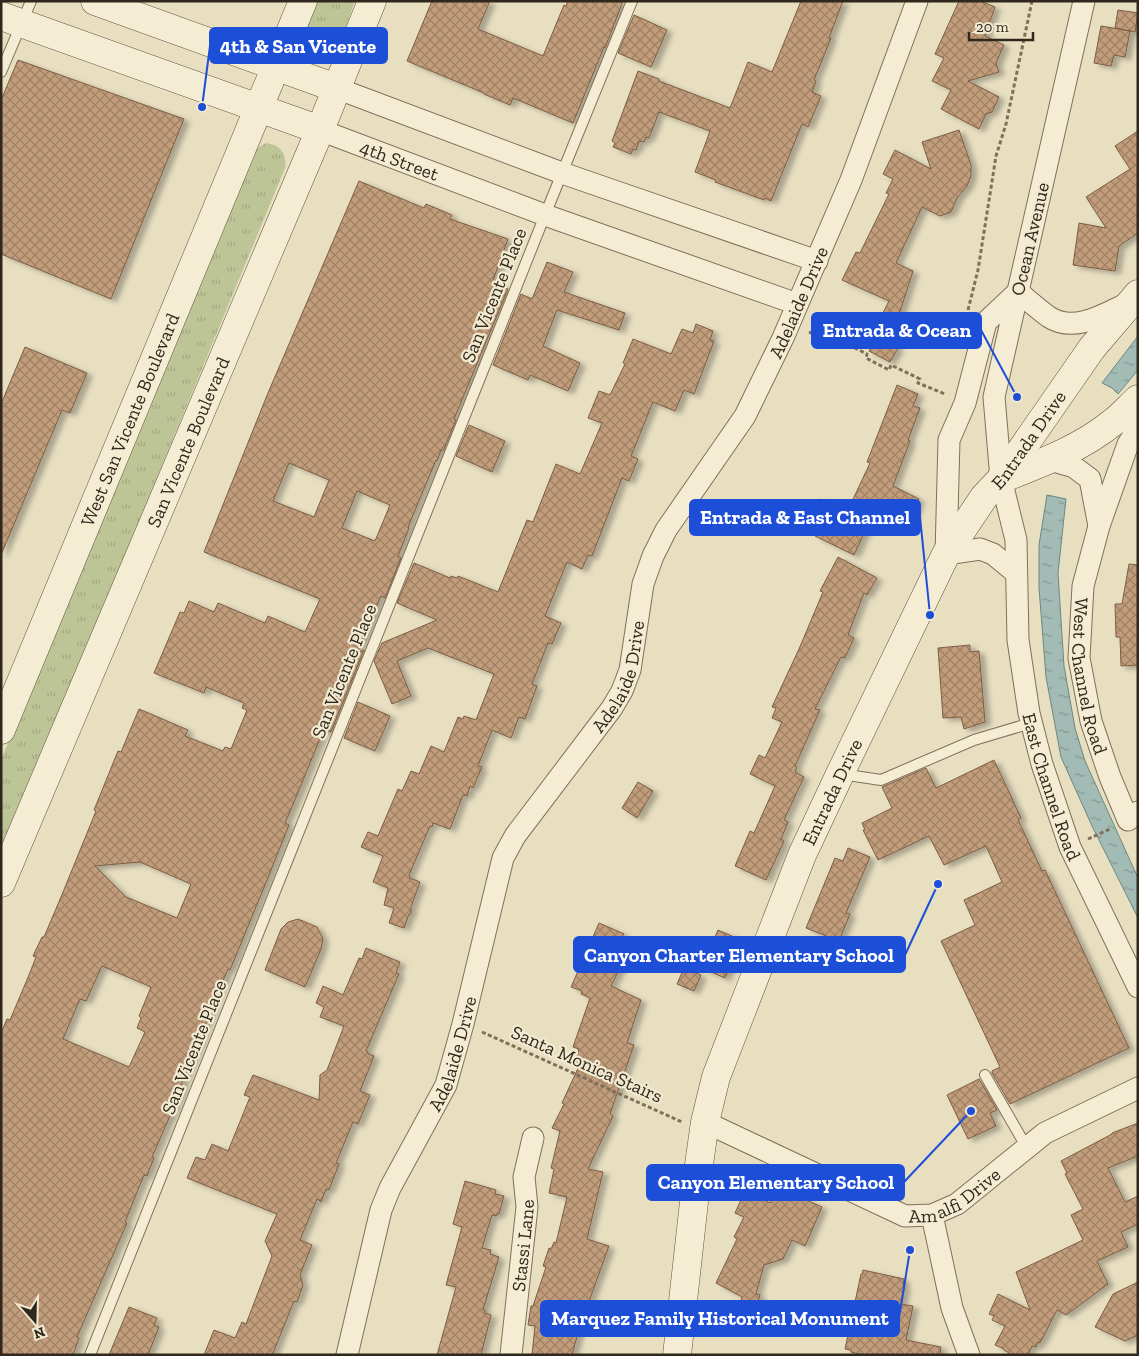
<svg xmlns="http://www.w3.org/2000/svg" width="1139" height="1356" font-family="'Zilla Slab',serif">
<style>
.grass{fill:url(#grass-tufts)}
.water{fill:url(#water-ripples);stroke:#6c8882}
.building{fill:url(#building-cross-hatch);stroke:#7c5d43;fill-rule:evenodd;filter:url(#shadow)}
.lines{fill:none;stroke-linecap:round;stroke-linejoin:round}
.lane-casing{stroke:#80705b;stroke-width:12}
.street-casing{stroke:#80705b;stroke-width:23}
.secondary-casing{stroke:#61523e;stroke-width:29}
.path{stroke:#80705b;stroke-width:3;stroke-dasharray:4 2.5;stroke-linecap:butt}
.lane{stroke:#f4ecd3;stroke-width:10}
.street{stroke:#f4ecd3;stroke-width:21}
.secondary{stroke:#f4ecd3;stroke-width:28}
.labels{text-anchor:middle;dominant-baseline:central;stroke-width:4.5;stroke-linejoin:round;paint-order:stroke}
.street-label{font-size:19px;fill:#31281d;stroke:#f1e9d0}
.leader{fill:none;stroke:#1d4ed8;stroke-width:2}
.callout-dot{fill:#1d4ed8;stroke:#f1e9d0;stroke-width:2}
.callout{fill:#1d4ed8;stroke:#1d4ed8;stroke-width:2}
.callout-label{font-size:20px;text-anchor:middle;font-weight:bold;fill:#fff}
</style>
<defs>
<pattern id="grass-tufts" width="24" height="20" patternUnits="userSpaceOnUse" patternTransform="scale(1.25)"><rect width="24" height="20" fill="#bdc597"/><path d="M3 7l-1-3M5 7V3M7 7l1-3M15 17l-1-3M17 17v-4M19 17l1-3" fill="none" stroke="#a3a982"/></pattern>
<pattern id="water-ripples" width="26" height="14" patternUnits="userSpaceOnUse" patternTransform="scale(1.25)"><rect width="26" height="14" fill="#a3bbb5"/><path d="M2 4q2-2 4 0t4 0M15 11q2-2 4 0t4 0" fill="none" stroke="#859893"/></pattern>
<pattern id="building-cross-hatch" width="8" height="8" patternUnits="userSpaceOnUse" patternTransform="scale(1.25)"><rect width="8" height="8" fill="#c29d7b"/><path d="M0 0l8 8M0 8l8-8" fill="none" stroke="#9e8064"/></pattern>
<filter id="shadow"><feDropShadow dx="5.5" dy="3" stdDeviation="2.5" flood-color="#0004"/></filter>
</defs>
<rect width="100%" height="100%" fill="#e8dfc1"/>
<path class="grass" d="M316 1H355C350 14 346 29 339 41 329 55 306 52 304 34 303 24 312 10 316 1Z
M266 143C281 145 287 154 285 168L1 855V760L250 158 253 151Z"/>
<path class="water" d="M1138 336V370L1118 394 1112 388 1102 383Z
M1047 495 1066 499 1058 573 1064 666 1075 728 1085 761 1138 878V918L1092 826 1061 757 1046 677 1039 588V545Z"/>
<path class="building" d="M432 1H490L478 29 543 56 564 5 566 6 568 1H623L605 48 604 47 573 123 513 98 510 105 484 94V93L407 61Z
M801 1H843L829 38H831L814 80 816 81 812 92 821 96 808 127 802 124 771 201 765 198 764 200 715 182 716 180 695 172 710 131 659 112 649 138 646 137 644 142 639 141 636 150 633 149 631 154 613 147 615 143 612 141 638 71 659 79V81L730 108 748 62 772 72Z
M959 1H980L995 7 985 36 1004 45 996 63 999 72 968 81 999 97 992 112 986 114 979 129 941 109 951 90 932 81 944 58 935 54Z
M1118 10 1138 13 1135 32 1115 28Z
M634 15 667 30 651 67 618 53Z
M1101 26 1130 31 1125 57 1114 55 1111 66 1094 63Z
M18 60 184 119 111 299 1 254V100Z
M959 130 971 165V176L967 186 957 198 951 212 940 216 922 207 896 263 913 271 897 321 904 324 902 327 904 328 894 346 898 348 890 362 869 351 871 348 866 346 889 301 842 280 856 252 860 253 889 194 886 193 893 179 883 174 895 150 931 169 922 142Z
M1138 131V233L1119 246 1115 271 1073 265 1079 223 1106 228 1086 197 1130 169 1115 146Z
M359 181 424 208 426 204 452 215 450 219 508 239 492 283 508 289 454 419 456 420 443 451 441 450 437 461 436 460 408 527 409 528 398 556 401 558 385 598 381 596 357 653 364 650 331 732 324 729 294 802 285 823 289 825 265 885 230 970 228 969 212 1006 213 1007 202 1032 203 1033 181 1085 183 1086 152 1157 154 1158 147 1176 144 1175 125 1222 127 1223 77 1337 79 1338 73 1355H1V1033L7 1019 10 1020 29 975 36 957 33 956 42 937H44L61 897 96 811 94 810 118 751 121 752 139 709 188 730 185 736 223 751 225 747 231 749 247 710 242 708 244 703 206 687 204 693 154 673 180 612 184 613 189 601 214 612 218 603 265 623 268 616 305 632 320 599 204 552 268 393ZM289 463 329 480 314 517 273 501ZM357 491 390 505 375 541 342 528ZM140 862 191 884 177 918 126 897 95 866ZM102 966 151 987 139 1016 141 1018 137 1028 145 1032 129 1067 63 1039 80 999 86 1001Z
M547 262 573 272 564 292 625 313 619 330 557 310 543 346 580 363 568 391 530 375 528 380 493 365 521 294 532 299Z
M696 324 713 331 710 340 714 341 694 394 684 390 675 411 653 402 631 456 638 459 629 481 622 478 592 556 588 555 582 569 567 562 545 616 561 623 552 644 548 643 532 684 537 686 525 719 519 717 511 738 492 730 478 766 482 767 473 788 470 786 467 796 463 795 450 829 433 823 432 827 430 826 409 875 410 878 420 882 411 907V914H409L404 928 389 923 394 908 384 905 388 888 373 882 383 856 361 847 368 832 378 836 398 789 402 791 411 771 419 774 431 746 444 752 458 717 463 719 464 716 476 720 494 674 428 648 397 661 411 696 392 704 374 661 382 643 437 620 397 603 414 563 450 578 451 576 457 578 458 576 498 592 527 520 533 522 556 464 580 474 602 423 588 418 599 391 610 395 625 364 623 363 633 339 671 354 682 329 693 333Z
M25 347 87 373 70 413 62 410 1 555V404Z
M897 385 918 394 913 406 920 408 908 440 910 441 893 486 919 499 915 510H916L906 530 873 514 854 555 815 536 819 527 809 522 820 499 847 512 870 463 867 462Z
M469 425 505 441 492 472 456 456Z
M838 557 877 578 867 595 864 593 848 635 854 638 845 658 841 657 815 709 820 710 795 766 797 767 795 772 804 777 784 820 788 822 781 839 784 841 766 880 735 866 750 831 754 833 775 786 750 774 759 755 765 758 782 722 772 718 776 708 772 707 799 649 823 592 820 591Z
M1129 564 1138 565V665L1121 666 1120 637H1116L1115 604H1122Z
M970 645V652L979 651 985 722 964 729 961 717 943 718 938 648Z
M358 702 390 716 375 751 344 738Z
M994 760 1021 818 1018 820 1042 871 1045 870 1129 1048 1010 1104 992 1073V1071L1000 1067 941 941 975 925 964 900 1002 882 986 846 944 865 929 836 878 860 863 830H865L862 823 892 808 882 787 926 768 936 788Z
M638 782 653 791 637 818 622 808Z
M848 848 870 857 846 913 850 914 839 941 806 928 835 858 843 861Z
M298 919 317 927 323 939 321 949 305 987 265 970 281 929 288 922Z
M599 923 624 934 622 937 633 942 611 986 641 1000 627 1043 634 1045 610 1114 613 1116 588 1169 603 1172 587 1239 609 1246 587 1307H585L572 1355H532L535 1326 528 1325 531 1306H533L546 1267 543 1266 549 1248 551 1249 554 1242 556 1243 567 1197 549 1193 554 1169 551 1168 560 1131 552 1128 564 1104 562 1103 579 1066 574 1064 579 1049 573 1047 590 998 581 994 582 991 571 987Z
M718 930 741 940 725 978 702 968Z
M366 948 400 962 396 973 399 974 366 1051 368 1052V1054L374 1056 360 1091 370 1095 358 1124 353 1122 336 1163 339 1164 329 1190 326 1189 321 1202 317 1199 300 1240 312 1245 300 1275 303 1285 297 1302 294 1301 273 1353 275 1355H204L214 1330 235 1338 242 1322 246 1324 272 1256 265 1241 277 1214 187 1178 196 1157 205 1160 212 1144 228 1151 250 1097 244 1095 253 1075 319 1100 320 1075 327 1070 344 1026 320 1017 324 1007 316 1003 323 986 343 995 359 958 362 959Z
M684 968 701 975 694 991 677 984Z
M979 1079 997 1110 990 1113 996 1126 968 1139 947 1095Z
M1138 1123V1156L1108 1168 1125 1202 1138 1196V1224L1121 1232 1128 1247 1097 1261 1108 1284 1066 1315 1057 1310 1040 1343 1038 1342 1036 1347 1032 1346 1028 1355H1012L1004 1350V1349L995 1345 1005 1326 992 1320 994 1316 989 1314 998 1294 1030 1310 1016 1272 1083 1240 1071 1215 1083 1209 1065 1174 1067 1173 1061 1161 1112 1134V1133Z
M465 1181 496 1190 495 1194 504 1196 499 1214H497L496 1216 492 1215 482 1248 491 1250 490 1254 499 1257 483 1310H485V1313L491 1315 481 1355H437L456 1287 446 1285 462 1227 453 1224Z
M778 1187 822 1207 805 1246 792 1240 783 1259 764 1265 756 1294 760 1295 753 1318 737 1313 742 1297 716 1283 737 1239 734 1237 744 1217 735 1213 745 1191 770 1203Z
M863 1270 904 1279 903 1286H905L901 1304 913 1306 906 1340 941 1347 940 1355H863L851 1352V1350L845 1349 861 1274H862Z
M1138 1282V1335L1125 1341 1095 1327 1113 1294Z
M129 1307 157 1318 154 1325 159 1327 148 1355H109Z"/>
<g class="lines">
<defs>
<path id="lane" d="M1 72 31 1
M841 774 881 780 974 740 1031 723
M985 1075 1027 1148
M90 1355 545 215 632 1"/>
<g id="street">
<path id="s1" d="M1084 1 994 397 1001 479 1016 540 1018 640 1029 713 1042 764 1070 847 1138 987"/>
<path d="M336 88 562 173 817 261"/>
<path id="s2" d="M320 130 545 215 797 304"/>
<path id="s3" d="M1138 428 1128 444 1099 526 1083 586 1079 658 1091 721 1110 777 1128 820 1138 812"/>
<path d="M1050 460 1074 467 1090 479 1099 526"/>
<path d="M1016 573 993 554 980 549 946 554 949 440 965 403 986 322 1018 292C1028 300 1038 309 1049 317 1074 333 1103 315 1126 304"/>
<path id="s4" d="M705 1122 905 1216 932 1215 957 1204 1045 1133 1138 1088"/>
<path d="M932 1215 952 1308 969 1355"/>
<path id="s5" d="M347 1355 381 1210 390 1188 446 1085 463 1024 503 858 515 836 612 708 622 691 630 670 643 584 653 556 666 530 745 416 783 338 851 180 917 1"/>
<path id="s6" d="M511 1355 527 1207 524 1177 533 1138"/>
</g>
<g id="secondary">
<path d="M95 1 336 88"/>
<path d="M1 16 320 130"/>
<path d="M1001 479C1039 464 1080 449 1112 423 1122 416 1129 407 1138 399"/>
<path id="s7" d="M1 730 303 1"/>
<path id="s8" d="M1 883 320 130 372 1"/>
<path id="s9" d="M677 1355 695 1193 705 1122 716 1077 802 855 840 774 946 554 984 497 1001 479 1092 348 1138 294"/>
</g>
</defs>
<use href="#lane" class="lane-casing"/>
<use href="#street" class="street-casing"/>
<use href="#secondary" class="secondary-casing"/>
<path class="path" d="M968 310 978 270 996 156 1006 124 1032 1
M809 332 831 341 833 337 867 354 866 358 889 370 891 365 920 379 918 383 945 394
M1088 839 1110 829
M482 1032 682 1122"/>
<use href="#lane" class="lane"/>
<use href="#street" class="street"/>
<use href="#secondary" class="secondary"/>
</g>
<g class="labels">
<g class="street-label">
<text stroke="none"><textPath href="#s2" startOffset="85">4th Street</textPath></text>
<text transform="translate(1030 239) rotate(-77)">Ocean Avenue</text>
<text transform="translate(494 295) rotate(-68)">San Vicente Place</text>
<text stroke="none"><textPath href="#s5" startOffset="1162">Adelaide Drive</textPath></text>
<text stroke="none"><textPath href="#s7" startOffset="336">West San Vicente Boulevard</textPath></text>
<text stroke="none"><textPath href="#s9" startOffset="994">Entrada Drive</textPath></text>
<text stroke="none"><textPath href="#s8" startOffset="479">San Vicente Boulevard</textPath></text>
<text transform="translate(344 671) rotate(-68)">San Vicente Place</text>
<text stroke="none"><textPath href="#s5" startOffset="742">Adelaide Drive</textPath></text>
<text stroke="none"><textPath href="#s3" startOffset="259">West Channel Road</textPath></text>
<text stroke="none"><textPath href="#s1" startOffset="802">East Channel Road</textPath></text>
<text stroke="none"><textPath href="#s9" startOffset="589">Entrada Drive</textPath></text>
<text transform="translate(194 1047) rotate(-68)">San Vicente Place</text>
<text stroke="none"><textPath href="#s5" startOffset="322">Adelaide Drive</textPath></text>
<text transform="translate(587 1064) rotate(24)">Santa Monica Stairs</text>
<text stroke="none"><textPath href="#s4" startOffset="276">Amalfi Drive</textPath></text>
<text stroke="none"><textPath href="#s6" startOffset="110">Stassi Lane</textPath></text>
</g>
</g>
<path class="leader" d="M202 107L210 46M1017 397L981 330M930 615L920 517M938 884L905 955M971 1111L904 1182M910 1250L899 1318"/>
<g class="callout-dot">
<circle cx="202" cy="107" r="5"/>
<circle cx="1017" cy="397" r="5"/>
<circle cx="930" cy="615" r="5"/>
<circle cx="938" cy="884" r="5"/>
<circle cx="971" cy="1111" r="5"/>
<circle cx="910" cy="1250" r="5"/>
</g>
<g class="callout">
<rect x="210" y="28" width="177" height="35" rx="5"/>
<rect x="812" y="313" width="169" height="35" rx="5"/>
<rect x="690" y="500" width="230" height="35" rx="5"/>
<rect x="574" y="937" width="331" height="35" rx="5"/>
<rect x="647" y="1165" width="257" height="35" rx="5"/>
<rect x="541" y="1301" width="358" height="35" rx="5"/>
</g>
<g class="callout-label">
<text x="298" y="53">4th &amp; San Vicente</text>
<text x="897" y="337">Entrada &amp; Ocean</text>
<text x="805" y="524">Entrada &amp; East Channel</text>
<text x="739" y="962">Canyon Charter Elementary School</text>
<text x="776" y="1189">Canyon Elementary School</text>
<text x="720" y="1325">Marquez Family Historical Monument</text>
</g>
<rect width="1139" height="1356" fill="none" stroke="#31281d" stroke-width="5"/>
<g transform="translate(35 1321) rotate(160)" stroke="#f1e9d0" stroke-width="4" paint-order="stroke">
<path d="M0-4L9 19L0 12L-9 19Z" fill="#31281d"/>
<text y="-8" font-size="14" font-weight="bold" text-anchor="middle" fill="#31281d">N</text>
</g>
<path d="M969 32v8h64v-8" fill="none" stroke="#31281d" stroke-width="2.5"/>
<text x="976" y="32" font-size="15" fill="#31281d" stroke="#f1e9d0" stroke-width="4" paint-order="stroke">20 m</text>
</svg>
